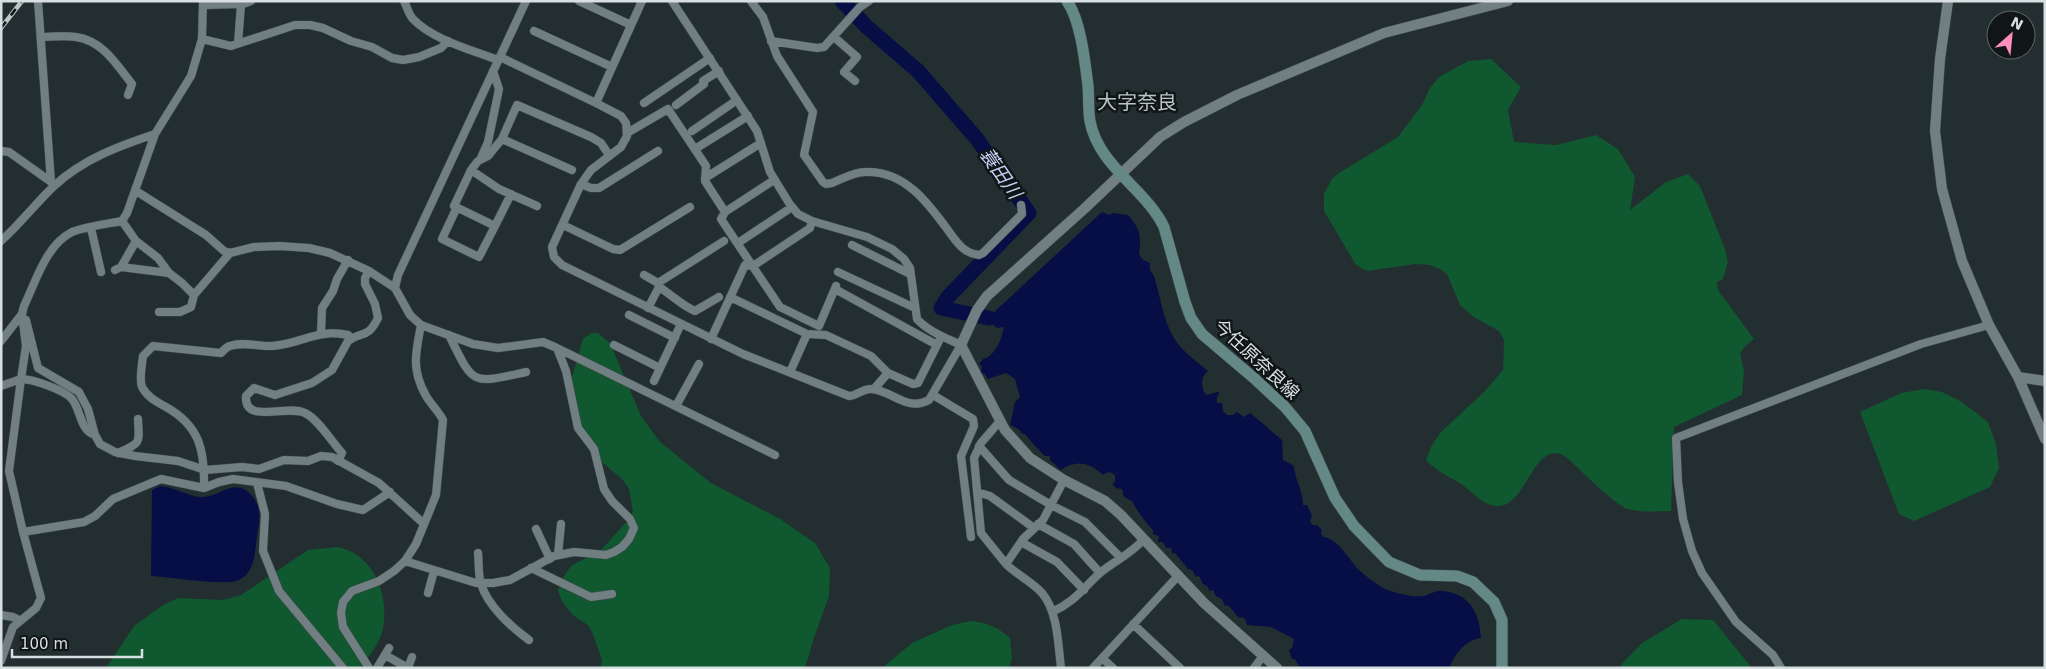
<svg xmlns="http://www.w3.org/2000/svg" width="2046" height="669" font-family="'DejaVu Sans','Noto Sans JP',sans-serif">
<style>
.green{fill:#0f5830}
.water{fill:#060e45}
.lines{fill:none;stroke-linecap:round;stroke-linejoin:round}
.river{stroke:#060e45;stroke-width:15}
.minor-casing{stroke:#414a4c;stroke-width:9}
.tertiary-casing{stroke:#414a4c;stroke-width:11}
.secondary-casing{stroke:#414a4c;stroke-width:12}
.minor{stroke:#727f82;stroke-width:8}
.tertiary{stroke:#727f82;stroke-width:10}
.secondary{stroke:#638886;stroke-width:11}
.rail-casing{stroke:#bdc5c6;stroke-width:4.5}
.rail{stroke:#101516;stroke-width:2.5;stroke-dasharray:8;stroke-linecap:butt}
.labels{text-anchor:middle;dominant-baseline:central;stroke-width:5;stroke-linejoin:round;paint-order:stroke}
.street-label{font-size:18px;fill:#d7dfe0;stroke:#101516}
.water-label{font-size:19px;font-style:italic;fill:#c3d2f6;stroke:#101516}
.quarter-label{font-size:20px;fill:#b8c6c9;stroke:#101516}
</style>
<rect width="100%" height="100%" fill="#232e30"/>
<path class="green" d="M1491 59 1521 87 1508 110 1514 142 1556 145 1596 135 1618 149 1635 177 1630 210 1666 182 1688 174 1700 186 1725 249 1728 262 1723 279 1717 282 1718 290 1754 339 1746 345 1740 354 1744 370 1742 395 1674 427 1671 511C1658 511 1641 513 1628 509 1617 506 1588 478 1578 468 1573 464 1567 456 1560 454 1532 446 1525 509 1496 506 1483 505 1473 493 1464 486 1451 477 1437 472 1426 460L1431 447 1440 433 1484 392 1503 370 1504 340 1499 331 1472 316 1460 305 1447 274 1440 269 1430 265 1416 264 1367 271 1356 265 1324 211V194L1332 179 1339 173 1398 137 1422 105 1430 88 1439 77 1468 61Z
M591 333H598L610 343 641 416 660 442 711 483 780 519 815 543 830 568 829 596 814 638 805 668H601L602 660 593 634 589 626 573 615 563 603 558 591 560 582 571 566 602 549 629 519 633 511 629 489 622 479 590 452 572 418 571 380 583 339Z
M1925 389 1942 392 1962 402 1988 422 1996 444 1999 468 1990 487 1914 521 1899 514 1860 412 1901 393Z
M337 547C374 553 391 597 382 632 379 645 368 657 360 668H106L134 626 163 605 178 598 223 600 241 595 308 550Z
M1682 619 1713 620 1752 668H1618L1642 643Z
M971 621C987 623 998 627 1010 638L1012 658 1009 668H882L912 643 952 625Z"/>
<path class="water" d="M1102 212 1109 215 1113 213 1128 215C1141 230 1141 236 1139 254L1143 260 1150 263V270L1154 276C1161 298 1164 327 1179 345 1187 355 1199 363 1208 371 1201 377 1201 383 1204 392L1207 395 1217 392 1220 393 1217 396V403H1222L1223 411 1227 415H1233L1237 412 1244 417 1250 413C1261 421 1270 431 1282 440L1283 460 1294 466C1295 481 1303 490 1303 505H1307L1312 515 1310 522 1313 525H1317L1322 530 1321 533 1323 537C1338 538 1349 560 1359 570 1365 576 1373 581 1380 586 1389 592 1414 598 1424 596 1430 595 1435 590 1442 591 1469 593 1480 613 1481 638 1465 640 1455 654 1449 668H1303L1298 665 1295 659H1292L1289 650 1292 648 1294 639 1271 627 1247 625 1246 621 1243 617 1239 618 1228 605 1225 606 1222 599 1216 596 1213 590 1209 591 1208 587 1203 584 1199 576 1196 577 1192 570 1188 569 1175 553H1172L1171 548H1166L1163 542H1158L1159 536 1153 534V530C1149 527 1134 507 1133 502L1123 496V490L1119 488 1117 489 1112 484 1115 482V475L1110 472 1106 473 1103 475C1090 463 1077 459 1061 470L1050 460V456H1045L1034 445 1025 434 1021 433 1020 430 1010 425 1015 402 1020 397 1015 379 1006 373 988 379 985 374 981 373 982 366 979 364 984 358H987C998 350 1001 339 1004 327L997 328 988 320H976L980 313 992 314Z
M160 486C176 487 191 498 203 497 218 497 232 480 247 491 260 501 261 515 258 529 255 543 257 565 245 576 242 579 235 582 231 582 207 583 176 578 151 576L152 490Z"/>
<g class="lines">
<path class="river" d="M842 1 867 27 918 71 977 139 1029 213 948 297 941 308 989 318"/>
<defs>
<path id="minor" d="M38 1 51 182
M404 1C407 7 409 15 413 19 433 40 472 50 498 60
M579 1 631 25
M751 1 763 17 777 56 813 112 804 155 823 182 826 184 832 183C842 179 854 172 865 172 905 170 929 204 950 233 958 244 964 253 979 255L983 253 1022 214 1021 205
M204 5 243 4 251 1
M534 31 612 67
M41 37C52 37 65 35 76 37 103 41 116 64 132 84L128 95
M834 37 857 57 844 72 855 81
M202 39 231 46 295 25H310L323 28 351 41 372 47 392 58 403 60 419 57 441 48 448 41
M771 41 817 48 824 47 860 7 869 1
M238 43 241 5
M500 57 596 103 621 116 626 123 627 136 621 147 591 170 581 184 552 247 554 257 562 265 743 354 849 396C857 396 863 388 872 389 893 391 907 412 929 400L961 345C946 338 929 332 917 319L910 268 904 259 892 249 867 237 812 221 798 214 789 203 770 172 757 131 672 1
M596 103 642 1
M644 103 710 58
M676 105 704 84 703 81 719 71
M692 131 737 100
M627 133 668 109 706 166 705 181 725 212 721 219 780 307 819 326 836 286
M695 149 748 116
M1 151 9 152 54 184
M480 160 488 142 499 89 493 71
M471 170 499 189 537 206
M572 170 502 139 517 105 591 137 601 143 609 155
M705 178 761 143
M581 184 591 188H599L658 151
M136 191 206 235 224 251 230 253 254 247 279 246 309 248 330 253 369 271 395 288 410 315 421 325 473 344 498 348 543 342 557 348 566 371 578 428 594 449 604 489 612 501 630 519 634 528 629 539 622 547 614 552 606 555 574 552 554 556 510 580 493 583H476L405 561
M457 207 442 239 479 257 495 226 454 206 471 170 478 161 488 156 502 139
M725 212 774 180
M563 225 613 249 620 250 690 207
M495 226 511 194
M91 228 101 272
M1 241C20 224 36 203 54 186 83 159 119 146 155 134
M136 241 158 258 169 273
M738 243 792 207
M852 245 910 274
M121 267 169 273 182 283 194 295
M115 270 121 267 136 241 122 221
M838 272 915 308
M644 275 658 283 659 287 648 308
M658 283 724 241
M659 287C672 295 681 305 695 311L719 297
M395 288 398 275 526 1
M835 289 937 345
M730 297 807 334 826 335 871 356 888 373
M159 312H180L191 307 194 295 230 253
M629 315 675 338
M26 320 38 368 79 392 88 409 95 435 100 444 115 452 135 456 178 461 205 470 242 467 259 469 284 460 308 461 321 456 332 457 379 483 423 523
M321 333 322 308 333 291 337 279 348 260
M449 335C474 386 471 384 526 372
M711 339 745 265 753 266 810 228 812 221
M1 341 22 314
M614 345 660 368
M557 348 775 455
M790 372 807 334
M654 381 681 324
M1 386 21 379 9 471 23 532
M874 389 888 373 913 384 918 383 939 341
M933 395 973 419 974 426 961 456 971 537
M676 406 699 364
M1000 421 981 443 974 458 981 533 1006 564
M95 435C80 431 81 410 72 399 64 390 33 379 21 379L26 346 22 314 24 306C36 281 46 245 72 232 87 226 106 224 122 221L127 213 155 134 191 76 202 39 203 1
M979 446 1009 480 1051 505 1085 522 1121 558
M118 453C142 442 139 444 138 419
M338 461 342 453C332 442 318 419 305 413 287 404 244 425 246 396L254 388 275 395 312 383 332 370 348 341C363 330 367 340 378 318L375 304 365 284V278L369 271
M257 483 265 514 263 551 279 591 343 668
M204 488C205 451 200 426 166 407 157 402 147 397 142 387 139 379 142 365 143 356L153 346 221 353C223 351 226 347 230 346 243 341 259 347 272 346 301 344 318 328 348 335L351 339
M977 492 990 496 1034 528
M1038 524 1074 544 1100 573
M536 529 550 559
M1021 542 1057 562 1084 590
M478 553C479 562 478 575 481 584 488 606 511 627 529 640
M558 555 561 524
M531 568 591 597 612 594
M428 593 434 571
M1052 612C1076 601 1082 589 1100 573 1114 561 1131 554 1143 540
M1 615 13 617 19 620
M1133 624 1180 668
M385 655 408 668
M1102 658 1113 668
M1 661 13 627 36 608 41 598 23 532 84 522 95 516 113 499 161 479 204 488 219 482 233 479 286 486 337 504 363 510 390 492
M369 668 343 627 341 613 343 602 352 591 379 581 394 571 405 561 416 544 436 495 443 420C438 410 430 404 425 394 411 368 416 352 421 325
M377 668 389 648
M408 668 412 657
M1061 668C1058 644 1058 612 1042 593 1031 581 1017 575 1006 564L1023 539 1043 520 1064 480
M1093 668 1178 576
M1254 668 1263 656
M1781 668 1773 655 1736 622 1702 573 1692 551 1683 519 1678 482 1676 438 1921 344 1989 325"/>
<path id="tertiary" d="M1948 1 1940 59 1935 131 1942 189 1962 261 1989 325 2018 377 2045 439
M2018 377 2045 381
M1277 668 1204 603 1121 515 1105 501 1064 480 1030 458 1005 430 961 345 977 310 987 296 1084 209 1160 137 1184 122 1237 95 1384 33 1508 1"/>
<path id="secondary" d="M1067 1C1081 21 1085 62 1088 86 1089 98 1088 110 1090 121 1098 166 1146 189 1164 227L1185 302 1191 318 1202 334 1255 379 1285 407 1305 431 1335 498 1354 526 1389 562 1420 575 1457 576 1473 582 1494 602 1502 620V668"/>
</defs>
<use href="#minor" class="minor-casing"/>
<use href="#tertiary" class="tertiary-casing"/>
<use href="#secondary" class="secondary-casing"/>
<use href="#minor" class="minor"/>
<use href="#tertiary" class="tertiary"/>
<use href="#secondary" class="secondary"/>
<defs>
<path id="rail" d="M1 28 22 1"/>
</defs>
<use href="#rail" class="rail-casing"/>
<use href="#rail" class="rail"/>
</g>
<g class="labels">
<g class="street-label">
<text transform="translate(1257 359) rotate(43)">今任原奈良線</text>
</g>
<g class="water-label">
<text transform="translate(1001 173) rotate(55)">蓑田川</text>
</g>
<g class="quarter-label">
<text x="1137" y="102">大字奈良</text>
</g>
</g>
<rect width="2046" height="669" fill="none" stroke="#d7dfe0" stroke-width="5"/>
<g transform="translate(2011 35) rotate(27)"><circle r="24" fill="#101516" stroke="#606667"/>
<path d="M0-4L9 19L0 12L-9 19Z" fill="#fe8ebd"/>
<text y="-8" font-size="14" font-weight="bold" text-anchor="middle" fill="#d7dfe0">N</text>
</g>
<path d="M12 649v8h130v-8" fill="none" stroke="#d7dfe0" stroke-width="2.5"/>
<text x="20" y="649" font-size="15" fill="#d7dfe0" stroke="#101516" stroke-width="4" paint-order="stroke">100 m</text>
</svg>
